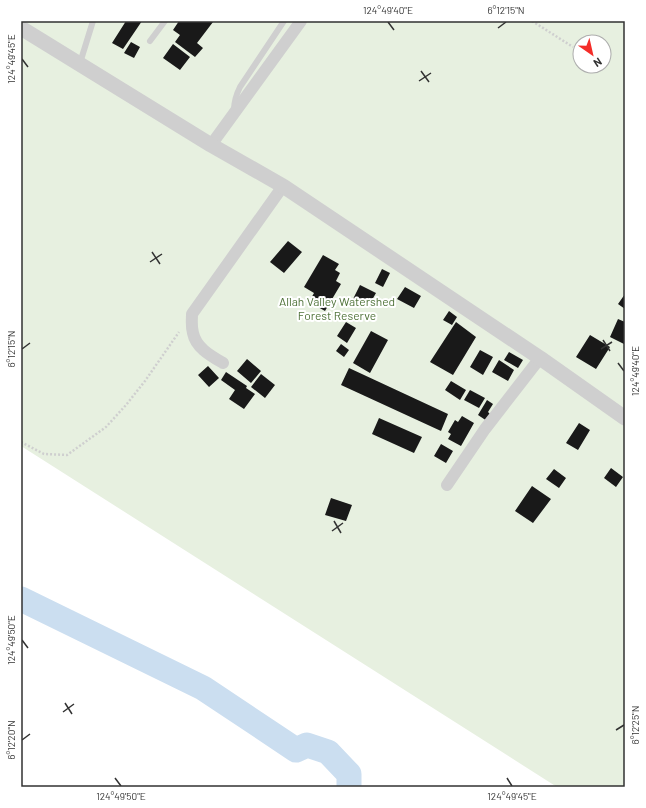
<svg xmlns="http://www.w3.org/2000/svg" width="646" height="808" font-family="Barlow,sans-serif">
<style>
.green{fill:#e7f0e0;fill-rule:evenodd}
.lines{fill:none;stroke-linecap:round;stroke-linejoin:round}
.river{stroke:#cbdef0;stroke-width:25}
.building{fill:#191919}
.path{stroke:#cfcfcf;stroke-width:2.5;stroke-dasharray:2 2;stroke-linecap:butt}
.service{stroke:#cfcfcf;stroke-width:6}
.minor{stroke:#cfcfcf;stroke-width:12}
.tertiary{stroke:#cfcfcf;stroke-width:15}
.ticks{fill:none;stroke:#323232;stroke-width:1.5}
.labels{text-anchor:middle;dominant-baseline:central;stroke-width:4;stroke-linejoin:round;paint-order:stroke}
.park-label{font-size:12px;fill:#50733a;stroke:#fff}
.neatline{fill:none;stroke:#323232;stroke-width:1.5}
.ticks-label{font-size:10px;text-anchor:middle;fill:#323232}
</style>
<rect width="100%" height="100%" fill="#fff"/>
<path class="green" d="M21 21H625V787H557L21 446ZM580 42H604V66H580Z"/>
<g class="lines">
<path class="river" d="M21 599 203 688 296 750 307 745 328 752 349 774V787"/>
</g>
<path class="building" d="M126 21H142L123 49 112 43Z
M179 21H211L213 22 197 43 203 48 195 57 175 42 180 35 173 30Z
M131 42 140 47 134 58 124 53Z
M173 44 190 57 180 70 163 58Z
M288 241 302 252 284 273 270 262Z
M323 255 339 264 335 270 340 273 336 281 341 284 325 311 309 302 314 293 304 287Z
M382 269 390 273 383 287 375 283Z
M360 285 376 293 368 307 353 299Z
M405 287 421 296 414 308 397 299Z
M625 294V309L618 304Z
M449 311 457 317 452 325 443 320Z
M618 319 625 322V342L624 344 610 337Z
M346 322 356 328 347 343 337 336Z
M456 322 476 337 453 375 430 362Z
M371 331 388 340 370 373 353 363Z
M590 335 610 347 596 369 576 357Z
M341 344 349 350 344 357 336 351Z
M480 350 493 357 483 375 470 367Z
M509 352 523 360 518 368 504 360Z
M247 359 261 371 251 383 237 371Z
M499 360 514 370 508 381 492 372Z
M208 366 219 378 209 387 198 375Z
M349 368 448 414 441 431 341 385Z
M226 372 247 386 246 388 255 394 244 409 229 399 235 390 221 380Z
M261 374 275 385 265 398 251 387Z
M451 381 466 390 460 400 445 390Z
M470 390 485 398 479 408 464 400Z
M487 400 493 404 488 412 491 415 487 421 478 415Z
M462 416 474 423 461 446 448 439 451 434 448 432 455 420 458 422Z
M379 418 422 437 414 453 372 434Z
M579 423 590 430 578 450 566 443Z
M441 444 453 451 446 463 434 456Z
M611 468 623 477 616 487 604 478Z
M554 469 566 478 559 488 546 479Z
M532 486 551 499 533 523 515 511Z
M331 498 352 505 346 521 325 515Z"/>
<g class="lines">
<path class="path" d="M532 21 573 47
M21 442 44 454 67 455 106 427 126 405 145 381 179 332"/>
<path class="service" d="M150 41 165 21
M80 63 93 21
M234 110C234 101 236 95 240 87L284 21"/>
<path class="minor" d="M211 145 301 21
M223 363C211 356 196 348 193 333 191 326 192 320 192 314L283 186
M447 485 485 429 540 358"/>
<path class="tertiary" d="M21 28 211 145 283 186 540 358 625 418"/>
</g>
<path class="ticks" d="M388 22 394 30M498 28 506 22M22 59 28 67M421 71 429 82M419 81 431 73M152 252 160 264M150 262 162 254M603 340 610 351M22 349 30 343M601 349 612 342M618 363 624 371M334 521 341 533M332 531 343 523M22 640 28 648M65 703 72 714M63 712 74 704M616 730 624 725M22 740 30 734M115 778 121 786M507 778 512 786"/>
<g class="labels">
<g class="park-label">
<text x="337" y="301">Allah Valley Watershed<tspan x="337" dy="14">Forest Reserve</tspan></text>
</g>
</g>
<rect width="646" height="808" fill="none" stroke="#ffffff" stroke-width="44"/>
<g transform="translate(592 54) rotate(146)"><circle r="19" fill="#ffffff" stroke="#adadad"/>
<path d="M0-3L7 15L0 10L-7 15Z" fill="#f42d29"/>
<text y="-6" font-size="11" font-weight="bold" text-anchor="middle" fill="#323232">N</text>
</g>
<rect x="22" y="22" width="602" height="764" class="neatline"/>
<g class="ticks-label">
<text x="388" y="14">124°49'40"E</text>
<text x="506" y="14">6°12'15"N</text>
<text transform="translate(11 59) rotate(-90)" y="4">124°49'45"E</text>
<text transform="translate(11 349) rotate(-90)" y="4">6°12'15"N</text>
<text transform="translate(635 371) rotate(-90)" y="4">124°49'40"E</text>
<text transform="translate(11 640) rotate(-90)" y="4">124°49'50"E</text>
<text transform="translate(635 725) rotate(-90)" y="4">6°12'25"N</text>
<text transform="translate(11 740) rotate(-90)" y="4">6°12'20"N</text>
<text x="121" y="800">124°49'50"E</text>
<text x="512" y="800">124°49'45"E</text>
</g>
</svg>
